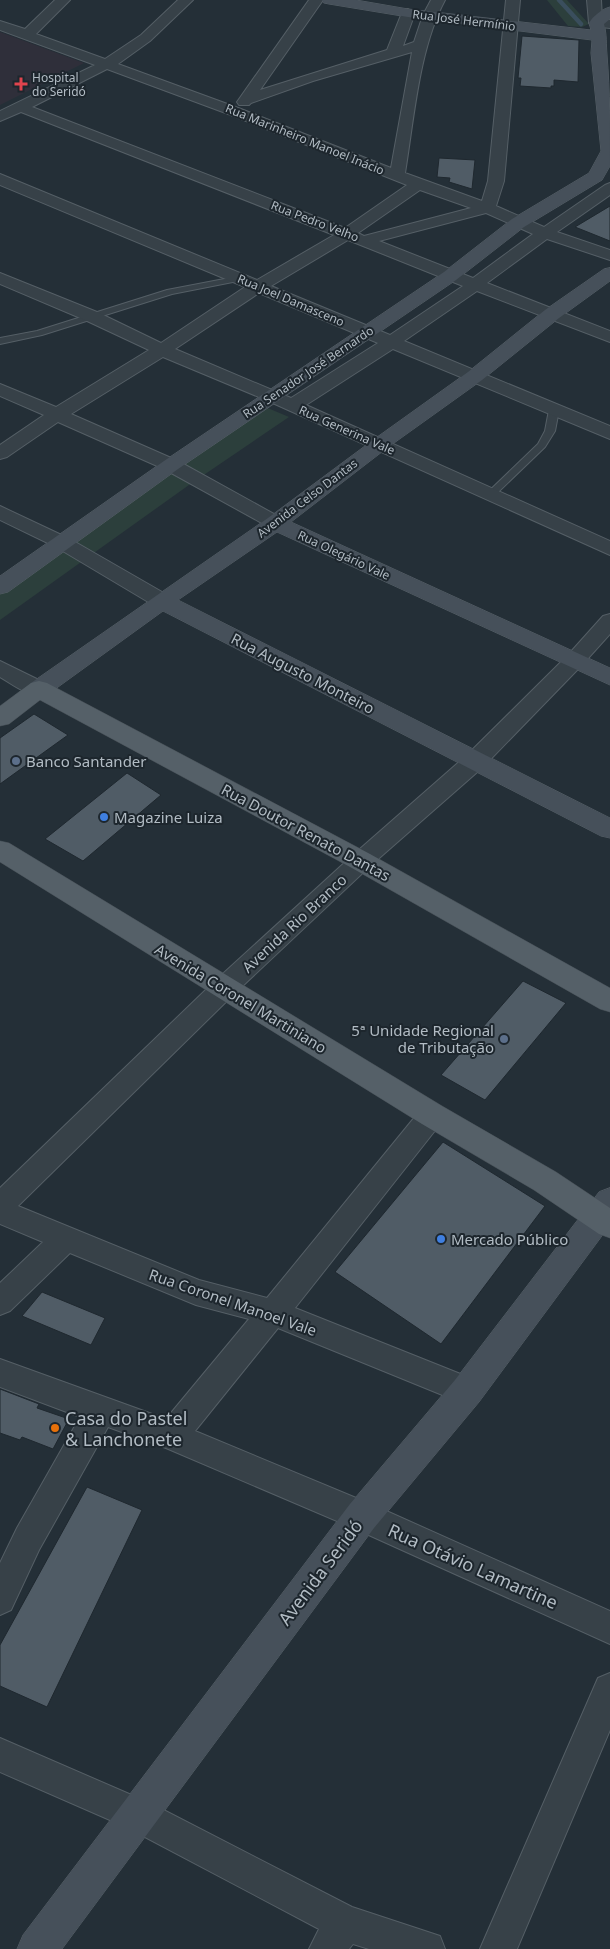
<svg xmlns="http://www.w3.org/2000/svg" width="610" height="1949" font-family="'Noto Sans',sans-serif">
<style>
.medical{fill:#2f2f3a}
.green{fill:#2c3f3c}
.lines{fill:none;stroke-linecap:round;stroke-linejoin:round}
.stream{stroke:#3a4e5d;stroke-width:4.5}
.building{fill:#505c66;stroke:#1f282f}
.lane-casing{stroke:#555f66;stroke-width:2}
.street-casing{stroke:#555f66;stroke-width:2}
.secondary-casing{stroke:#555f66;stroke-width:1}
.primary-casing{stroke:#414a51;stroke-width:1}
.lane{fill:#374148;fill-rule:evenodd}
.street{fill:#374148;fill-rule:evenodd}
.secondary{fill:#46505a;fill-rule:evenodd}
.primary{fill:#556068;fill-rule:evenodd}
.health-dot{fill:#e0444e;stroke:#1d262d;stroke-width:2}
.service-dot{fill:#5c6f8a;stroke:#1d262d;stroke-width:2}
.shop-dot{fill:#3f7fe0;stroke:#1d262d;stroke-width:2}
.food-dot{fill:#e8710a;stroke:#1d262d;stroke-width:2}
.labels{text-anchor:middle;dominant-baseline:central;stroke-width:4;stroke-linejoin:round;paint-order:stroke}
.far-street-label{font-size:12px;fill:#b2bcc4;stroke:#1d262d}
.far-poi-label{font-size:12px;fill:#b2bcc4;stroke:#1d262d;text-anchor:start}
.street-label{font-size:15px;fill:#b2bcc4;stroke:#1d262d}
.poi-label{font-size:15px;fill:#b2bcc4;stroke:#1d262d;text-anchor:start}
.near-poi-label{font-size:18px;fill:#b2bcc4;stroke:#1d262d;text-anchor:start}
.near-street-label{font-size:18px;fill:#b2bcc4;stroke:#1d262d}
</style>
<rect width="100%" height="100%" fill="#242f37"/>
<path class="medical" d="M0 32 84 63 0 105Z"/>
<path class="green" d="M547 0H567L589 24 582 27 568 26Z
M263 406 289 417 189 485 0 620V589Z"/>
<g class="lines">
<path class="stream" d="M559 0 581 24"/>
</g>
<path class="building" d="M522 36 579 40 578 82 554 80V86H551V88L520 86 521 78H518Z
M439 158 475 160 472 189 449 182 450 178 437 177Z
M610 206V241L575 227Z
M34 714 68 735 0 784V738Z
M127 773 161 795 83 861 45 839Z
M523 981 566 1003 485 1100 441 1075Z
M443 1142 545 1206 441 1344 335 1272Z
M42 1292 105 1318 91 1345 22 1316Z
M0 1389 39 1404 37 1408 69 1419 53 1449 22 1437 20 1440 0 1433Z
M87 1487 142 1510 47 1707 0 1686V1645Z"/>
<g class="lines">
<defs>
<path id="lane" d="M240 276 244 278 243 280 172 294 42 335 0 344V338L37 331 167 290Z
M554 407 559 410 555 431 545 447 493 497H487V493L538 444 545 431 549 410Z"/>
<path id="street" d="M55 0H70L36 34 105 59 141 35 178 0H193L150 41 118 64 241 109 391 168 412 52 313 81 251 103 249 105H239L237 102 309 0H323L260 90 387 50 403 10 408 9 415 13 403 46 414 42 423 15 431 0H445C419 48 414 119 405 173L482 201 488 181 506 0H520L504 181 496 206 544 227 605 185 610 183V195L557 232 610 250V260L547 239 487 283 610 331V342L477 291 404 341 610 426V439L393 349 306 405 610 541V555L266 400 163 357 71 414 178 461 283 519 286 523 283 527 276 529 269 527 164 469 58 422 7 457 0 459V445L44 415 0 396V384L56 407 149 350 85 320 0 284V273L97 312 161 343 245 287 0 185V174L257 280 334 235 21 112 0 121V111L95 65 0 30V21L25 29ZM107 69 231 115 407 185 345 228 32 107ZM420 190 471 208 364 236 358 233ZM486 213 533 234 473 278 379 241ZM348 240 463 286 390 335 271 286ZM259 293 378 343 291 398 175 349Z
M587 0H601L602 19 610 20V28L591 26 589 23Z
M0 506 70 539 169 596 172 601 169 606 162 608 155 606 56 547 0 520Z
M610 614V634L582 665 483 767 369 867 233 995 18 1206 199 1280 267 1298 423 1107 432 1104 441 1107 445 1115 441 1123 295 1308 478 1381 482 1391 478 1401 467 1405 278 1328 195 1431 373 1505 610 1611V1644L351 1527 166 1448 108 1427 39 1550 11 1610 0 1615V1563L17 1528 80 1417 0 1387V1359L166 1419 249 1319 196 1305 70 1253 10 1311 0 1315V1283L43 1242 0 1224V1188L215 981 353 855 467 755 568 655 603 616Z
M0 661 47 684 50 689 47 694C30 699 14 685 0 677Z
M610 1673V1730L517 1949H480L598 1678Z
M0 1738 150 1803 352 1907 440 1936 445 1949H369L353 1944 349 1949H309L319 1929 126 1827 0 1772Z"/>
<path id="secondary" d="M322 0H356L408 9 591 30 589 23C593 16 602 9 610 7V19L604 24C607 35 606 44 607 55 610 92 610 128 610 166L602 180 524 227 456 280 178 469 8 592 0 594V576L164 461 444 272 512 219 589 173 601 151 591 53 592 40 408 17 329 4 324 3Z
M610 268V281L559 318 482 380 387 448 291 522 610 668V685L277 532 178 600 610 818V838L601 836 163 611 47 695 39 697 31 695 27 689 31 683 268 518 373 440 468 372 545 310 604 269Z
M610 1188V1225L479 1402 374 1528 62 1949H17L23 1935 350 1504 455 1380 599 1192Z"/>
<path id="primary" d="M39 681 47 683 370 854 610 988V1012L600 1009 352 868 40 700 9 724 0 726V706L31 683Z
M0 841 9 843 442 1106 556 1172 610 1208V1238L599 1234 534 1190 422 1124 0 862Z"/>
</defs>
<use href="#lane" class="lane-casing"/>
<use href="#street" class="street-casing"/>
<use href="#secondary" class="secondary-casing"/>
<use href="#primary" class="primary-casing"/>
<use href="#lane" class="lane"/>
<use href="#street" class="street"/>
<use href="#secondary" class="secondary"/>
<use href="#primary" class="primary"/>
</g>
<path class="health-dot" d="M18.5 76.5h5v5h5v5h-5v5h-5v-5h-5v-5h5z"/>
<g class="service-dot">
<circle cx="16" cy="761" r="5"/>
<circle cx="504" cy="1039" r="5"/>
</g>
<g class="shop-dot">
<circle cx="104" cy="817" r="5"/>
<circle cx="441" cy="1239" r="5"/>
</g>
<circle class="food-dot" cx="55" cy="1428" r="5"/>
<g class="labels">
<g class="far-street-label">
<text transform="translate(464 20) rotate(7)">Rua José Hermínio</text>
<text transform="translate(305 139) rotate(22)">Rua Marinheiro Manoel Inácio</text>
<text transform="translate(315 221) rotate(21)">Rua Pedro Velho</text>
<text transform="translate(291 300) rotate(23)">Rua Joel Damasceno</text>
<text transform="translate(308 372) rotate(-34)">Rua Senador José Bernardo</text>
<text transform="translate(347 430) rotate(24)">Rua Generina Vale</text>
<text transform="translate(307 498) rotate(-37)">Avenida Celso Dantas</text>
<text transform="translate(344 555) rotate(25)">Rua Olegário Vale</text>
</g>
<g class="far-poi-label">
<text x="32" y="77">Hospital<tspan x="32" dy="14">do Seridó</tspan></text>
</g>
<g class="street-label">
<text transform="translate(303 673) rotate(27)">Rua Augusto Monteiro</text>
<text transform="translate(306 832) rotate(28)">Rua Doutor Renato Dantas</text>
<text transform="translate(294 923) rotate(-43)">Avenida Rio Branco</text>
<text transform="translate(241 998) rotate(31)">Avenida Coronel Martiniano</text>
<text transform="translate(233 1302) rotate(19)">Rua Coronel Manoel Vale</text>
</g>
<g class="poi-label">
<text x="26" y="761">Banco Santander</text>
<text x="114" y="817">Magazine Luiza</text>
<text x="494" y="1030" text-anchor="end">5ª Unidade Regional<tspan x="494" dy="17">de Tributação</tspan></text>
<text x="451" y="1239">Mercado Público</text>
</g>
<g class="near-poi-label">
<text x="65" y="1418">Casa do Pastel<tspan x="65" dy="21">&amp; Lanchonete</tspan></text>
</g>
<g class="near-street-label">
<text transform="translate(473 1566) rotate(24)">Rua Otávio Lamartine</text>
<text transform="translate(320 1572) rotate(-53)">Avenida Seridó</text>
</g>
</g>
</svg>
